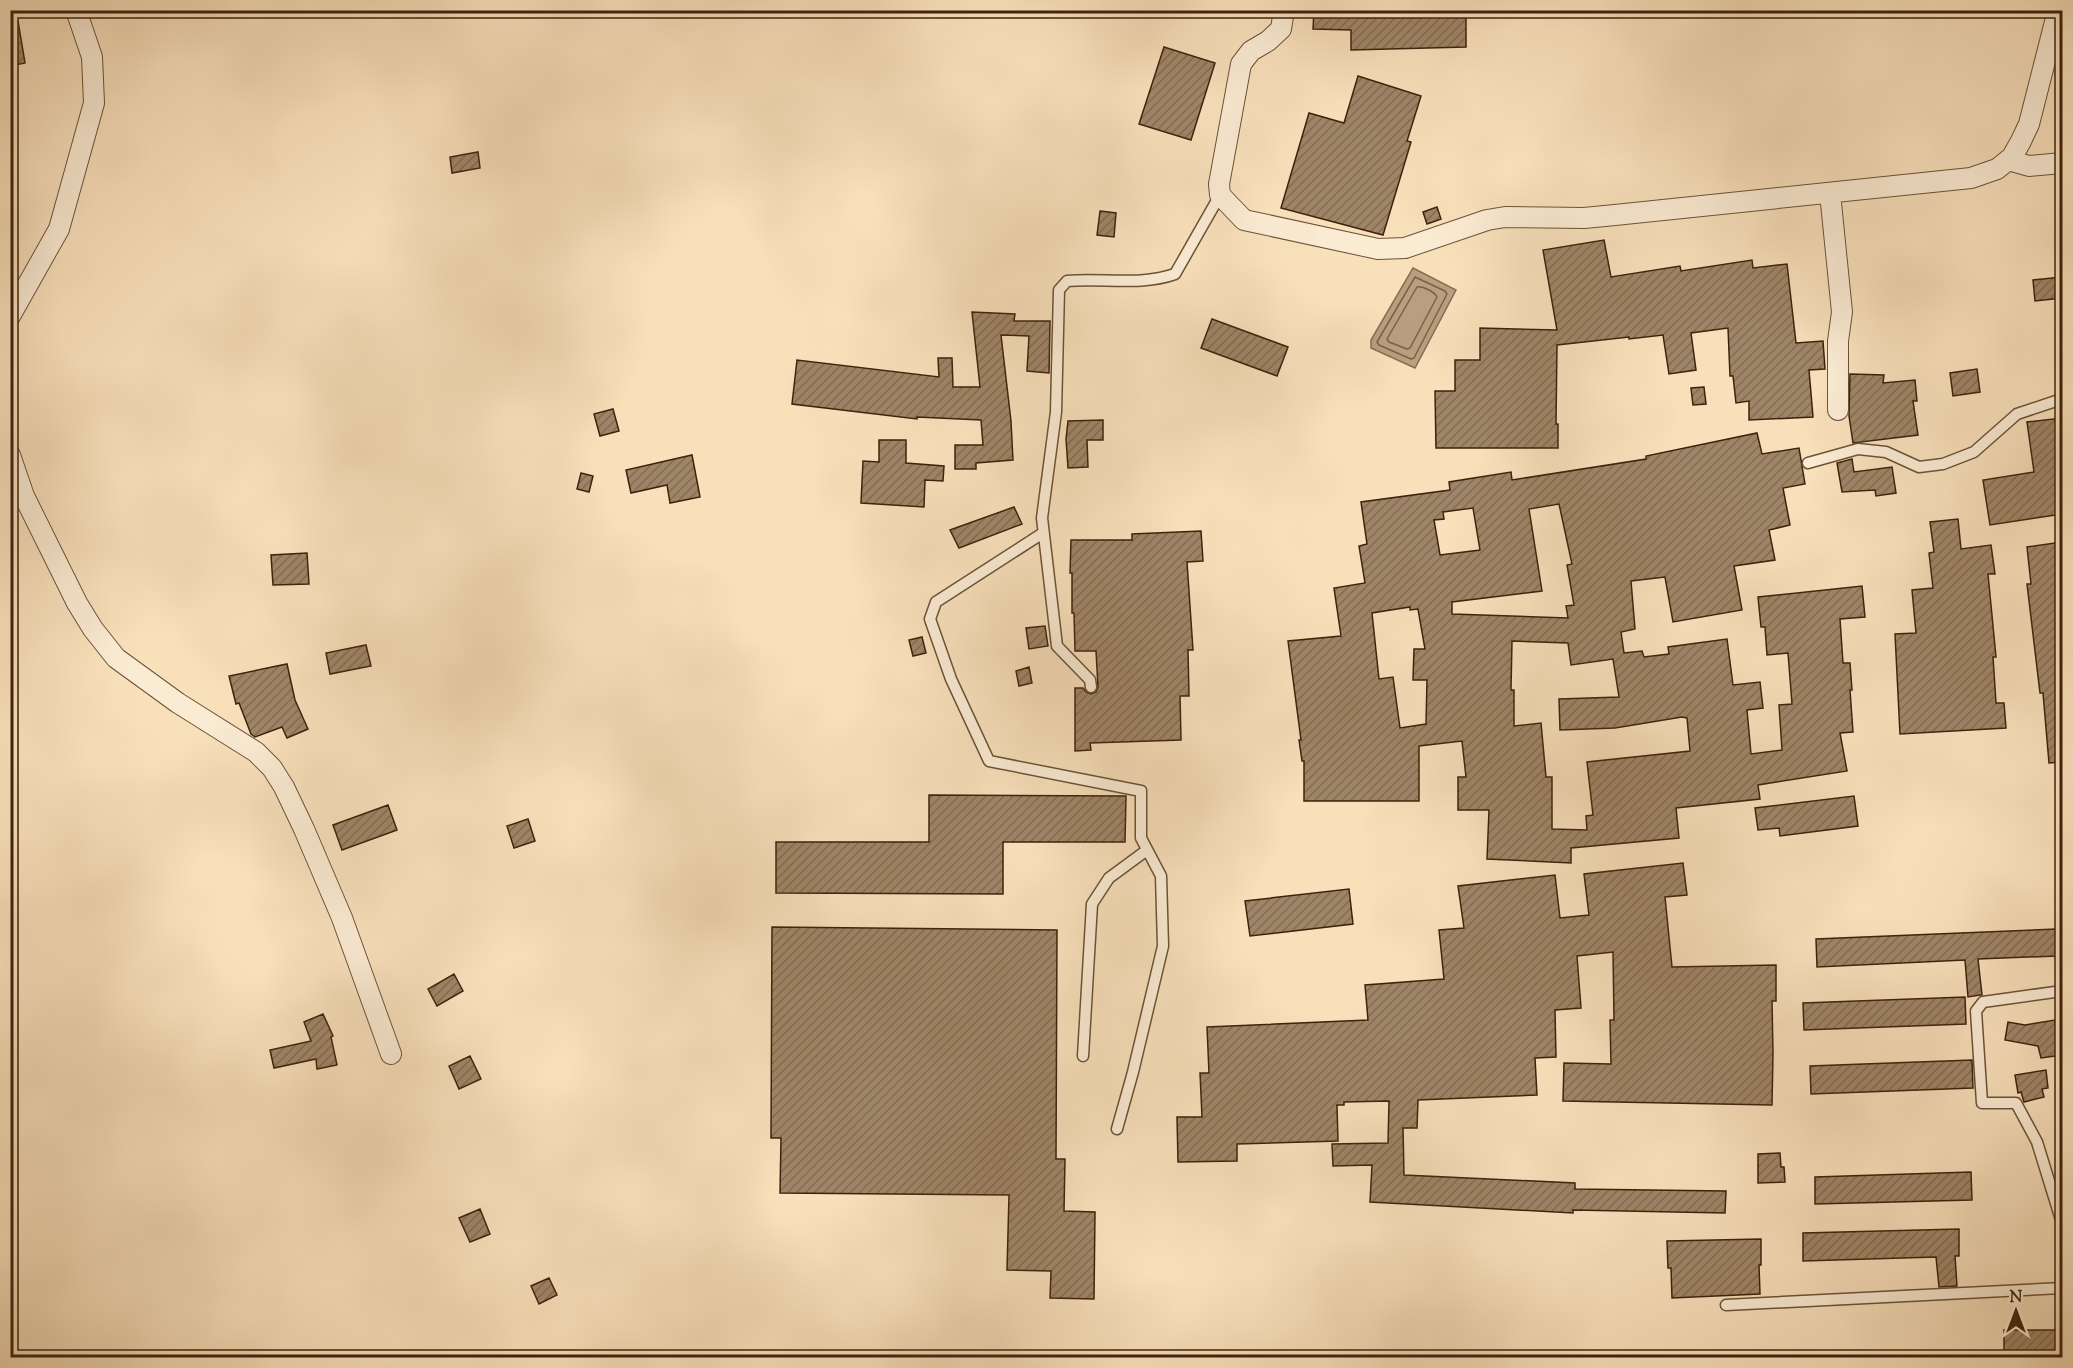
<svg xmlns="http://www.w3.org/2000/svg" width="2073" height="1368" font-family="'Sorts Mill Goudy',serif">
<style>
.water{fill:#b99f80;stroke:#886d52;stroke-width:1.5}
.lines{fill:none;stroke-linecap:round;stroke-linejoin:round}
.shore{stroke:#7c6046;stroke-width:1.5}
.building{fill:url(#building-hatch);stroke:#3e220c;stroke-width:1.5;fill-rule:evenodd}
.lane-casing{stroke:#6c5238;stroke-width:13}
.street-casing{stroke:#6c5238;stroke-width:22}
.lane{stroke:#faebd3;stroke-width:10}
.street{stroke:#faebd3;stroke-width:20}
</style>
<defs>
<pattern id="building-hatch" width="6" height="6" patternUnits="userSpaceOnUse" patternTransform="scale(1.5)"><rect width="6" height="6" fill="#9f8567"/><path d="M-1 1l2-2M0 6l6-6M5 7l2-2" fill="none" stroke="#836c53"/></pattern>
</defs>
<rect width="100%" height="100%" fill="#f8e0bb"/>
<filter id="stains"><feTurbulence type="fractalNoise" baseFrequency=".00333" numOctaves="4"/><feColorMatrix values="0 0 0 0 .2 0 0 0 0 .09 0 0 0 0 .02 0 0 0 .5 -.17"/></filter>
<radialGradient id="worn" r=".72"><stop offset=".6" stop-color="#630" stop-opacity="0"/><stop offset="1" stop-color="#630" stop-opacity=".3"/></radialGradient>
<path class="water" d="M1413 268 1456 290 1415 368 1371 348V340Z"/>
<g class="lines">
<path class="shore" d="M1415 277 1445 291 1447 294 1414 358 1411 359 1379 345 1377 342Z
M1417 287C1423 286 1435 292 1437 297L1410 348 1407 349 1389 342 1387 339Z"/>
</g>
<path class="building" d="M1314 10H1466V47L1351 50V30L1313 29Z
M18 21 25 63 10 66V22Z
M1164 47 1215 63 1191 140 1139 124Z
M1358 76 1421 96 1407 141 1411 142 1383 235 1281 208 1309 113 1344 123Z
M478 152 480 168 452 173 450 157Z
M1437 207 1441 219 1427 224 1423 212Z
M1100 211 1116 213 1114 237 1097 235Z
M1604 240 1611 277 1680 266 1681 271 1752 260 1753 268 1787 264 1796 343 1823 341 1825 369 1809 370 1813 417 1749 420V401L1736 403 1733 376H1730L1728 328 1691 333 1696 370 1669 374 1663 335 1629 339V337L1557 345 1556 424H1558V448H1436L1435 391H1455V360H1480V328L1557 330 1543 250Z
M2062 277V298L2035 301 2033 280Z
M972 312 1015 314 1014 321H1050L1049 373 1027 371 1029 336 1001 335 1011 421 1013 460 976 463V469H955V445H983L981 420 917 417V419L792 404 797 360 939 377 938 358H952L953 387H980Z
M1212 319 1288 347 1277 376 1201 348Z
M1977 369 1980 392 1953 396 1950 373Z
M1850 374 1884 375 1883 383 1915 380 1917 401H1913L1918 435 1853 443 1849 416Z
M1704 387 1706 404 1693 405 1691 388Z
M613 409 619 431 600 436 594 414Z
M2062 418V514L1990 525 1983 480 2034 472 2027 422Z
M1103 420V440H1087L1088 467 1068 468 1066 439 1068 421Z
M1757 433 1762 454 1799 448 1805 484 1783 488 1790 525 1769 530 1775 560 1734 566 1742 610 1673 622 1665 577 1631 581 1635 629 1621 632 1624 653 1642 651 1644 657 1669 654 1668 647 1727 639 1733 685 1760 682 1763 708 1747 710 1751 754 1782 750 1779 705 1792 704 1788 653 1767 655 1765 627H1761L1758 597 1862 586 1865 617 1840 619 1843 663H1850L1852 690H1850L1853 732 1840 733 1847 771 1758 785 1760 799 1676 808 1679 838 1571 848V863L1487 859 1489 810H1458V777H1466L1462 741 1419 746V801H1304V761H1302L1299 740H1301L1288 641 1341 636 1334 588 1365 583 1359 546 1367 544 1361 502 1450 490 1449 482 1511 472 1512 480 1646 459V456ZM1559 504 1572 564 1567 565 1574 605 1566 606 1568 618 1452 614V602L1542 591 1529 509ZM1473 508 1480 550 1440 555 1434 520 1444 519 1443 512ZM1410 607V610L1418 609 1425 649H1414L1413 680H1427L1426 724 1400 728 1393 677 1379 679 1372 613ZM1512 641 1568 643 1571 665 1613 659 1619 697 1559 699 1560 730 1615 728 1682 717 1687 718 1690 751 1587 762 1593 815 1586 816 1587 830 1552 829V777H1546L1541 723 1514 726V690H1511Z
M879 440H906V463L944 466 943 481 925 480 924 507 861 503 863 461 879 462Z
M692 455 700 497 670 503 667 485 631 493 626 470Z
M1852 459 1854 472 1892 467 1896 493 1876 496 1875 490 1842 492 1837 463Z
M581 473 593 476 589 492 577 489Z
M1014 507 1022 524 959 548 950 530Z
M1958 519 1961 549 1991 545 1995 574H1988L1996 657H1993L1996 703H2004L2006 728 1900 734 1895 634 1916 633 1912 590 1933 588 1929 553 1934 552 1930 522Z
M1201 531 1203 561 1187 562 1193 650H1188L1189 696H1180L1181 740 1090 743 1091 750 1075 751V688H1083L1086 692 1091 694 1096 692 1098 687 1096 651H1075L1074 613H1072V573H1070L1071 540H1132V534Z
M2062 542V762L2049 763 2043 693H2040L2027 584H2031L2027 547Z
M307 553 309 584 273 585 271 555Z
M1045 626 1048 646 1029 649 1026 628Z
M922 637 926 653 913 656 909 640Z
M366 645 371 666 330 674 326 653Z
M287 664 295 700 308 729 287 738 282 727 255 737 251 734 239 703 236 704 229 676Z
M1029 667 1032 683 1019 686 1016 671Z
M929 795 1126 796 1125 842H1003V894L776 893V842H929Z
M1854 796 1858 826 1780 836 1779 828 1758 830 1755 808Z
M388 805 397 830 342 850 333 825Z
M528 819 535 841 514 848 507 826Z
M1683 863 1687 895 1665 897 1672 967 1776 965V1001H1772L1773 1053 1772 1105 1563 1101 1564 1063 1611 1064 1610 1020H1614L1613 952 1577 956 1581 1008 1555 1010 1556 1057 1535 1058 1537 1095 1418 1100 1417 1128H1403L1404 1175 1575 1183V1189L1726 1191 1725 1213 1573 1210V1213L1370 1202 1372 1165 1333 1166 1332 1144 1388 1143 1389 1101 1344 1102V1105H1337L1338 1141 1237 1144V1161L1178 1162 1177 1117H1202L1200 1073H1209L1207 1027 1368 1020 1365 985 1444 979 1439 930 1464 928 1458 886 1555 875 1560 918 1589 915 1584 874Z
M1349 889 1353 924 1250 936 1245 901Z
M772 927 1057 930 1056 1159H1065L1064 1211 1095 1212 1094 1299 1050 1298 1051 1271 1007 1270 1009 1195 780 1193 781 1138H771Z
M2056 929 2057 956 1978 959 1982 995H1980L1968 997 1965 960 1817 967 1816 939Z
M454 974 463 991 437 1006 428 989Z
M1965 997 1966 1024 1804 1030 1803 1003Z
M323 1014 333 1036 331 1037 337 1065 317 1069 316 1059 274 1068 270 1050 311 1041 304 1022Z
M2055 1020 2059 1038 2062 1037V1055L2041 1058 2038 1046 2005 1040 2008 1022 2025 1025Z
M470 1056 481 1079 459 1089 449 1066Z
M1972 1060 1973 1088 1811 1094 1810 1066Z
M2046 1070 2048 1088 2042 1089 2044 1097 2024 1102 2021 1092 2018 1093 2015 1075Z
M1780 1153 1781 1167H1784L1785 1182 1758 1183V1154Z
M1971 1172 1972 1200 1815 1204V1177Z
M480 1209 490 1234 470 1242 459 1218Z
M1959 1229V1256H1955L1957 1286 1939 1287 1936 1257 1803 1261V1233Z
M1761 1239V1265H1759L1760 1294 1672 1298 1671 1268H1668L1667 1241Z
M549 1278 557 1295 539 1304 531 1286Z
M2004 1330H2062V1357H2004Z"/>
<g class="lines">
<defs>
<path id="lane" d="M1808 463 1858 449 1886 452 1919 467 1943 464 1974 452 2017 414 2062 399
M1043 533 936 602 930 619 951 679 989 761 1141 791V838L1161 876 1163 946 1133 1072 1117 1129
M1091 687 1090 680 1057 646 1042 518 1056 412 1059 290 1067 281C1103 278 1141 286 1175 274L1220 195
M2062 991 1983 1002 1976 1011 1982 1103H2016L2037 1142 2062 1223
M1083 1056 1092 904 1109 878 1147 850
M1726 1305 2062 1288"/>
<path id="street" d="M1284 10 1281 29 1268 41 1251 51 1241 64 1219 184 1220 195 1244 220 1378 249 1405 248 1487 220 1505 217 1584 218 1615 215 1971 178 1997 169 2012 157 2021 141 2029 124 2058 10
M2008 160 2029 166 2062 163
M1830 193 1842 312 1838 341V410
M10 316 59 229 94 103 92 57 76 10
M10 455 24 496 77 603 93 629 116 658 178 703 256 752 272 768 284 787 304 829 342 918 391 1054"/>
</defs>
<use href="#lane" class="lane-casing"/>
<use href="#street" class="street-casing"/>
<use href="#lane" class="lane"/>
<use href="#street" class="street"/>
</g>
<rect width="2073" height="1368" fill="none" stroke="#f8e0bb" stroke-width="36"/>
<rect x="12" y="12" width="2049" height="1344" fill="none" stroke="#3e220c" stroke-width="3"/>
<rect x="18" y="18" width="2037" height="1332" fill="none" stroke="#3e220c" stroke-width="1.5"/>
<g transform="translate(2016 1311)" stroke="#faebd3" stroke-width="4.5" paint-order="stroke">
<path d="M0-4.5L10 22L0 15L-10 22Z" fill="#3e220c"/>
<text y="-9" font-size="16" font-weight="bold" text-anchor="middle" fill="#3e220c">N</text>
</g>
<rect width="100%" height="100%" filter="url(#stains)"/>
<rect width="100%" height="100%" fill="url(#worn)"/>
</svg>
